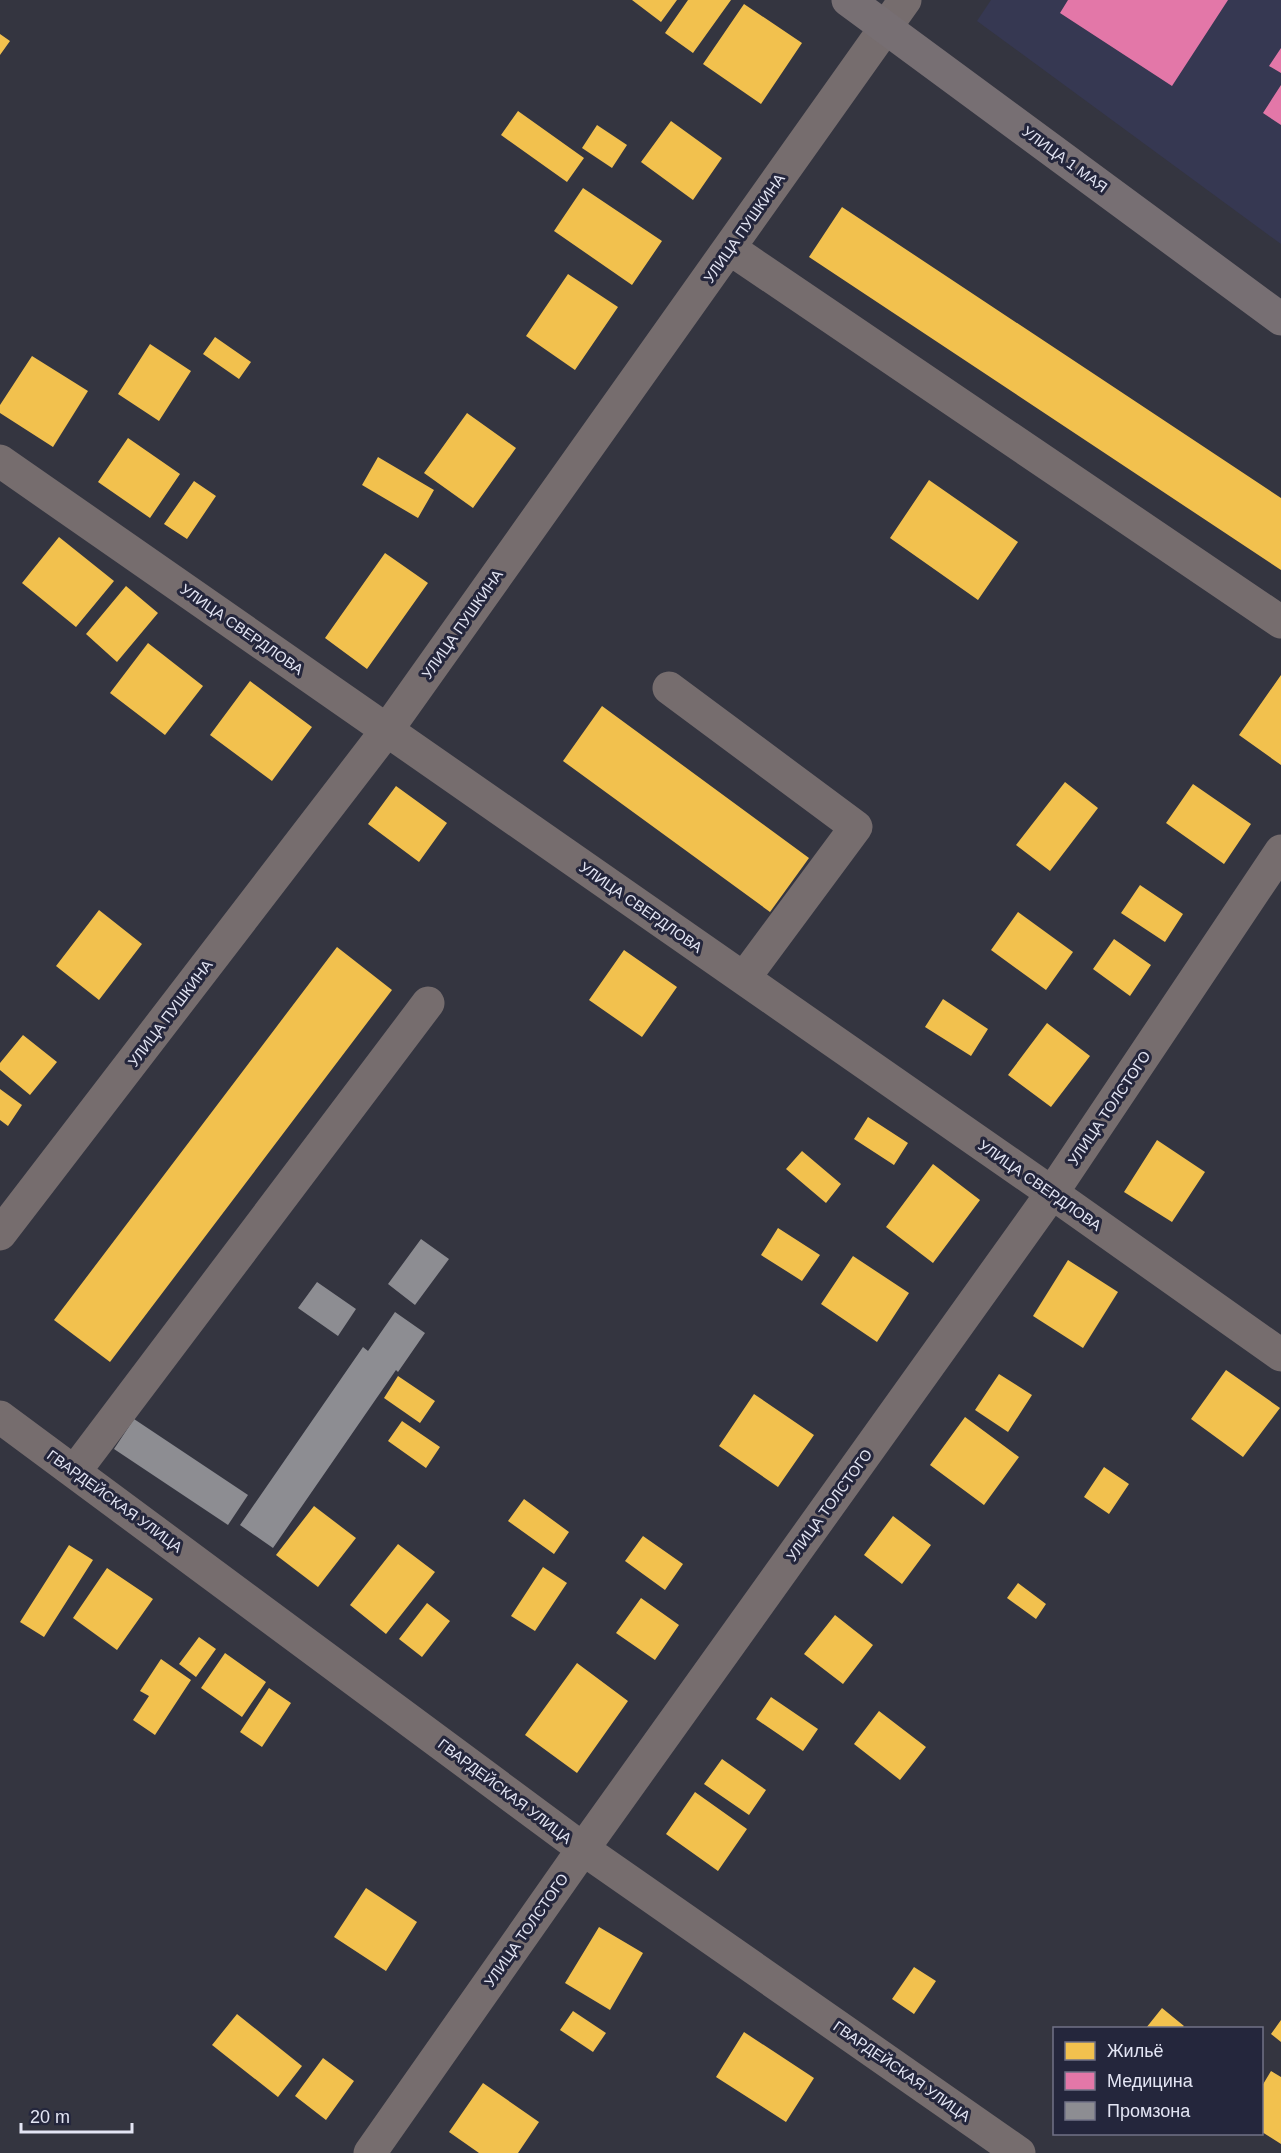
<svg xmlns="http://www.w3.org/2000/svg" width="1281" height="2153" font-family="Arial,sans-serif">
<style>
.built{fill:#363852}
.homes{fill:#f2c14e}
.health{fill:#e377a8}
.industry{fill:#8d8d92}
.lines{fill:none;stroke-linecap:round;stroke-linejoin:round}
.minor{stroke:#766d6e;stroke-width:33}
.major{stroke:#776f73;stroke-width:33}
.labels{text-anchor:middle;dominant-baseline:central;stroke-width:6;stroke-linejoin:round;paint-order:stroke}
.street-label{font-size:15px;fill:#e3e5f4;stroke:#24263c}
</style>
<rect width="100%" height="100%" fill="#343540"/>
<path class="built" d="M991 0H1281V244L977 21Z"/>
<path class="homes" d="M632 0H677L661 22Z
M688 0H731L693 53 665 33Z
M744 4 802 43 761 104 703 64Z
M0 34 10 41 0 55Z
M518 111 584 158 567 182 501 135Z
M671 121 722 158 693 200 641 162Z
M597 125 627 145 612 168 582 148Z
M583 188 662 241 632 285 554 231Z
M842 207 1281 498V570L809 257Z
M568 274 618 307 575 370 526 336Z
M215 337 251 362 239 379 203 354Z
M150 344 191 371 159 421 118 394Z
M32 356 88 391 53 447 0 413V405Z
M467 413 516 448 473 508 424 473Z
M128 438 180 474 150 518 98 482Z
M378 457 434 490 418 518 362 485Z
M929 480 1018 542 978 600 890 538Z
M194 481 216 496 187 539 164 524Z
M59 537 114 581 76 627 22 583Z
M385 553 428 583 367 669 325 638Z
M126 586 158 613 117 662 86 634Z
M148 643 203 686 165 735 110 693Z
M1281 675V765L1239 735Z
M250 681 312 727 272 781 210 735Z
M602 706 809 858 770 912 563 761Z
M1065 782 1098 808 1050 871 1016 845Z
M1193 784 1251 824 1224 864 1166 823Z
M396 786 447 823 419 862 368 824Z
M1140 885 1183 914 1165 942 1121 913Z
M99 910 142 944 99 1000 56 966Z
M1018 912 1073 952 1046 990 991 950Z
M1114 939 1151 965 1130 996 1093 969Z
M337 947 392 990 110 1362 54 1320Z
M624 950 677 987 642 1037 589 1000Z
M943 999 988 1029 971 1056 925 1027Z
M1047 1023 1090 1056 1051 1107 1008 1075Z
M23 1035 57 1062 30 1095 0 1070V1063Z
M0 1089 22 1105 8 1126 0 1120Z
M868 1117 908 1143 894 1165 854 1139Z
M1157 1140 1205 1172 1172 1222 1124 1192Z
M802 1151 841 1184 826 1203 786 1169Z
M933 1164 980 1200 933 1263 886 1227Z
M778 1228 820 1255 802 1281 761 1255Z
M853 1256 909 1293 877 1342 821 1304Z
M1068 1260 1118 1292 1083 1348 1033 1316Z
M1226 1370 1280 1408 1243 1457 1191 1419Z
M999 1374 1032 1395 1008 1432 975 1410Z
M398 1376 435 1401 420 1423 384 1398Z
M754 1394 814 1435 778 1487 719 1446Z
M965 1417 1019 1457 984 1505 930 1465Z
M402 1421 440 1447 426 1468 388 1441Z
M1104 1467 1129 1484 1109 1514 1084 1497Z
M524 1499 569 1532 554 1554 508 1521Z
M314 1506 356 1538 318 1587 276 1555Z
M893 1516 931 1545 902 1584 864 1555Z
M643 1536 683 1564 665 1590 625 1561Z
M398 1544 435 1572 386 1634 350 1605Z
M69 1545 93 1560 44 1637 20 1622Z
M543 1567 567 1583 535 1631 511 1616Z
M107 1568 153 1599 117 1650 73 1618Z
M1018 1583 1046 1604 1036 1619 1007 1598Z
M641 1598 679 1625 655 1660 616 1633Z
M427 1603 450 1621 422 1657 399 1639Z
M835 1615 873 1645 843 1684 804 1654Z
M199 1637 216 1649 196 1677 179 1664Z
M225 1653 266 1682 242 1717 201 1688Z
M161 1659 191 1680 155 1735 133 1720 149 1696 140 1691Z
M577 1663 628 1701 577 1773 525 1735Z
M269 1688 291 1703 262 1747 240 1732Z
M771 1697 818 1729 803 1751 756 1719Z
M879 1711 926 1747 900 1780 854 1744Z
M722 1759 766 1790 749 1815 704 1784Z
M695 1792 747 1829 718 1871 666 1834Z
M366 1888 417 1922 386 1971 334 1937Z
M599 1927 643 1953 610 2010 565 1983Z
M914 1967 936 1981 914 2014 892 1999Z
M1162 2008 1184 2026 1182 2028H1146Z
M573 2011 606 2033 593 2052 560 2030Z
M237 2014 302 2066 278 2097 212 2045Z
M1281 2020V2042L1271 2034Z
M744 2032 814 2078 786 2122 716 2077Z
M323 2058 354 2081 326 2120 295 2096Z
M1271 2071 1281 2077V2144L1262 2132V2086Z
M483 2083 539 2122 518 2153H479L449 2132Z"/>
<path class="health" d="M1068 0H1228L1172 86 1060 13Z
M1281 48V73L1269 66Z
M1281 85V125L1263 113Z"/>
<path class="industry" d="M421 1239 449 1259 415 1305 388 1284Z
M317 1282 356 1309 338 1336 298 1308Z
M395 1312 425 1333 398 1372 396 1370 273 1548 240 1525 363 1347 368 1351Z
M134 1419 248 1495 228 1525 114 1449Z"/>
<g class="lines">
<path class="minor" d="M729 248 1281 622
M0 461 1052 1193 1281 1355
M669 688 856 827 744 978
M0 1234 387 730 905 0
M0 1417 583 1849 1019 2153
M75 1471 428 1003
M370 2153 583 1849 1052 1193 1281 851"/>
<path class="major" d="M848 0 1281 319"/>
</g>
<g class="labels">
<g class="street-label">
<text transform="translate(1065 159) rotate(36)">УЛИЦА 1 МАЯ</text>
<text transform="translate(744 228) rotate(-55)">УЛИЦА ПУШКИНА</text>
<text transform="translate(462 624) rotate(-55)">УЛИЦА ПУШКИНА</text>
<text transform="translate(242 629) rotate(35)">УЛИЦА СВЕРДЛОВА</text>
<text transform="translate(641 907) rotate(35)">УЛИЦА СВЕРДЛОВА</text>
<text transform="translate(170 1013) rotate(-53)">УЛИЦА ПУШКИНА</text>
<text transform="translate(1109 1108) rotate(-56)">УЛИЦА ТОЛСТОГО</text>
<text transform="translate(1040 1185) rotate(35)">УЛИЦА СВЕРДЛОВА</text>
<text transform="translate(115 1501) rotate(36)">ГВАРДЕЙСКАЯ УЛИЦА</text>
<text transform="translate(829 1505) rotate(-54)">УЛИЦА ТОЛСТОГО</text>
<text transform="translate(505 1791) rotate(37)">ГВАРДЕЙСКАЯ УЛИЦА</text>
<text transform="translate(526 1930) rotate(-55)">УЛИЦА ТОЛСТОГО</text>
<text transform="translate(902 2071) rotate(35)">ГВАРДЕЙСКАЯ УЛИЦА</text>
</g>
</g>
<rect x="1053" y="2027" width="210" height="108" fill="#24263c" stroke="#707286" stroke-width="1.5"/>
<rect x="1065" y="2042" width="30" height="18" fill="#f2c14e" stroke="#707286" stroke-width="1.5"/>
<text x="1107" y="2057" font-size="18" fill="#e3e5f4">Жильё</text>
<rect x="1065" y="2072" width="30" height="18" fill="#e377a8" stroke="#707286" stroke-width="1.5"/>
<text x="1107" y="2087" font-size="18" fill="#e3e5f4">Медицина</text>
<rect x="1065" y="2102" width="30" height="18" fill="#8d8d92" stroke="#707286" stroke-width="1.5"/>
<text x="1107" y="2117" font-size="18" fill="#e3e5f4">Промзона</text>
<path d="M21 2123v9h111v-9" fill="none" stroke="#e3e5f4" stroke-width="3"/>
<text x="30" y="2123" font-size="18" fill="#e3e5f4" stroke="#24263c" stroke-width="4.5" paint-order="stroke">20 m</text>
</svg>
